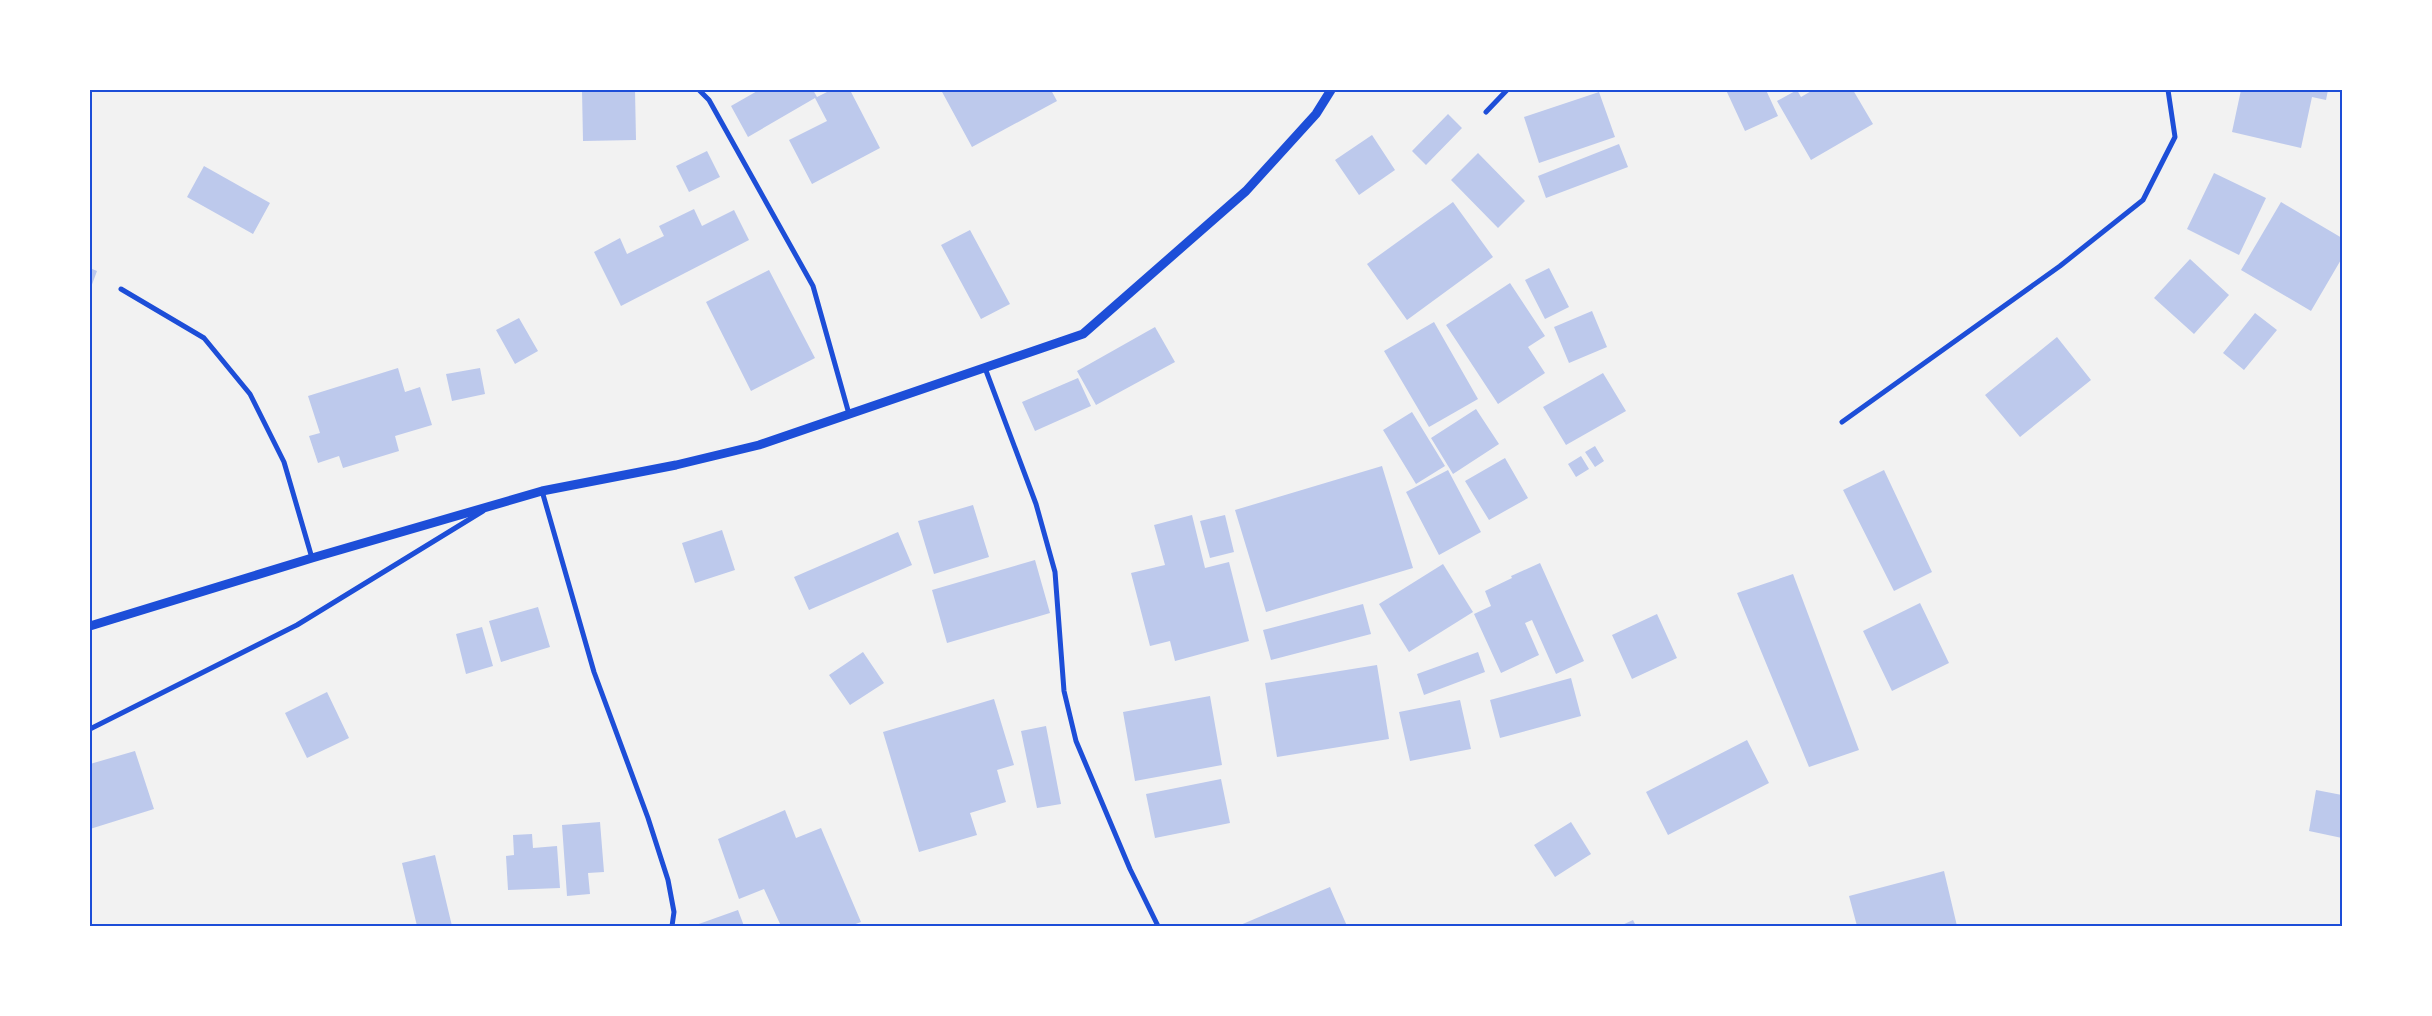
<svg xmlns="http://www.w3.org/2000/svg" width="2432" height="1016" font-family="'Sofia Sans Condensed',sans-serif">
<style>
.building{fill:#bdc9ec}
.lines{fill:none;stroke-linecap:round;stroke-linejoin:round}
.minor{stroke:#1d4ed8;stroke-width:5}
.tertiary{stroke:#1d4ed8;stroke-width:9}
.neatline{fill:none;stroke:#1d4ed8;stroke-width:2}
</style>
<rect width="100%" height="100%" fill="#f2f2f2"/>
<path class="building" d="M582 90H635L636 140 583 141Z
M759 90H813L817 97 831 90H850L880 148 812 184 789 140 827 121 815 98 748 137 731 106Z
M941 90H1051L1057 101 972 147Z
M1726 90H1766L1778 116 1745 131Z
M1797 90 1801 97 1813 90H1853L1873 124 1811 160 1777 101Z
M2241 90H2328L2326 100 2312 97 2301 148 2232 132Z
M1599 92 1615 137 1539 163 1524 117Z
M1448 114 1462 128 1426 165 1412 151Z
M1372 135 1395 170 1359 195 1335 160Z
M1619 144 1628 167 1546 198 1538 176Z
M707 151 720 177 689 192 676 166Z
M1478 153 1525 201 1498 228 1451 180Z
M204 166 270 203 253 234 187 197Z
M2214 173 2266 198 2239 255 2187 229Z
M1453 202 1493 257 1407 320 1367 264Z
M2281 202 2342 238V258L2311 311 2241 270Z
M694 209 702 226 734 210 749 240 621 306 594 252 620 238 627 254 664 236 659 226Z
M970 230 1010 304 981 319 941 245Z
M2190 259 2229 295 2194 334 2154 298Z
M90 268 97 271 90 290Z
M1549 268 1569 307 1545 319 1525 280Z
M769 270 815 358 751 391 706 302Z
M1510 283 1545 336 1528 347 1545 373 1498 404 1446 325Z
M1592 311 1607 347 1569 363 1554 327Z
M2255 313 2277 330 2244 370 2223 353Z
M519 318 538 351 515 364 496 330Z
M1434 322 1478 399 1429 427 1384 351Z
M1155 327 1175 362 1096 405 1077 371Z
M2057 337 2091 380 2020 437 1985 395Z
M398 368 405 392 420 387 432 425 395 436 399 451 343 468 339 456 318 463 309 436 320 433 308 396Z
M480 368 485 394 452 401 446 374Z
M1603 373 1626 411 1566 445 1543 407Z
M1078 378 1091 406 1035 431 1022 402Z
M1476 409 1499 444 1453 474 1431 438Z
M1412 412 1445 466 1416 484 1383 430Z
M1595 446 1604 461 1595 467 1585 452Z
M1581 456 1589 469 1576 477 1568 464Z
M1505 458 1528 498 1489 520 1465 481Z
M1382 466 1413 568 1266 612 1235 510Z
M1448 470 1481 532 1439 555 1406 492Z
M1884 470 1932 572 1894 591 1843 490Z
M973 505 989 557 934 574 918 521Z
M1192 515 1205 568 1229 562 1249 641 1175 661 1170 641 1150 646 1131 573 1165 565 1154 525Z
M1225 515 1234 552 1210 558 1200 521Z
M722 530 735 570 695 583 682 543Z
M898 532 912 565 809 610 794 577Z
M1035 560 1050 613 947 643 932 590Z
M1540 563 1584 661 1556 674 1532 620 1525 623 1539 655 1501 673 1474 614 1491 606 1485 591 1512 578 1511 576Z
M1443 564 1473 612 1409 652 1379 604Z
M1793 574 1859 750 1809 767 1737 593Z
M1920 603 1949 663 1892 691 1863 631Z
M1363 604 1371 634 1271 660 1263 630Z
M538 607 550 647 501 662 489 621Z
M1657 614 1677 658 1632 679 1612 635Z
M482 627 493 666 466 674 456 634Z
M863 652 884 683 850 705 829 675Z
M1478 652 1485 672 1424 695 1417 674Z
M1377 665 1389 739 1277 757 1265 683Z
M1571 678 1581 716 1500 738 1490 700Z
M327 692 349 738 307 758 285 713Z
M1210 696 1222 765 1135 781 1123 712Z
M994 699 1014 765 997 770 1006 802 970 813 977 835 919 852 883 732Z
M1460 700 1471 749 1410 761 1399 712Z
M1046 726 1061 804 1037 808 1021 731Z
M1747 740 1769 783 1668 835 1646 792Z
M135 751 154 809 90 829V764Z
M1221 779 1230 823 1155 838 1146 794Z
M2316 790 2342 795V838L2309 831Z
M785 810 796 838 821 828 861 922 850 926H781L764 889 739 899 718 839Z
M600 822 604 872 588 873 590 894 567 896 562 825Z
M1571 822 1591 854 1555 877 1534 845Z
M532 834 533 848 557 846 560 888 508 890 506 856 514 855 513 835Z
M435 855 452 926H417L402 863Z
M1944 871 1957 926H1857L1849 896Z
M1330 887 1347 926H1238Z
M738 910 744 926H693Z
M1633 920 1636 926H1620Z"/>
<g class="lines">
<path class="minor" d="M699 90 709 100 813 286 849 414
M1486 112 1507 90
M121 289 204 338 250 394 284 462 312 558
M985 368 1036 504 1055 572 1064 691 1076 741 1130 869 1158 926
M1842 422 2060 266 2143 200 2175 137 2168 90
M542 491 594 672 648 818 668 880 674 912 672 926
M90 729 297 625 483 511"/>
<path class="tertiary" d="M90 626 312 558 542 491 676 465 759 445 1083 334 1246 191 1316 114 1331 90"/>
</g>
<rect width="2432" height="1016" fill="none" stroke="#ffffff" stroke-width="182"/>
<rect x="91" y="91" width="2250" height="834" class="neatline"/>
</svg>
